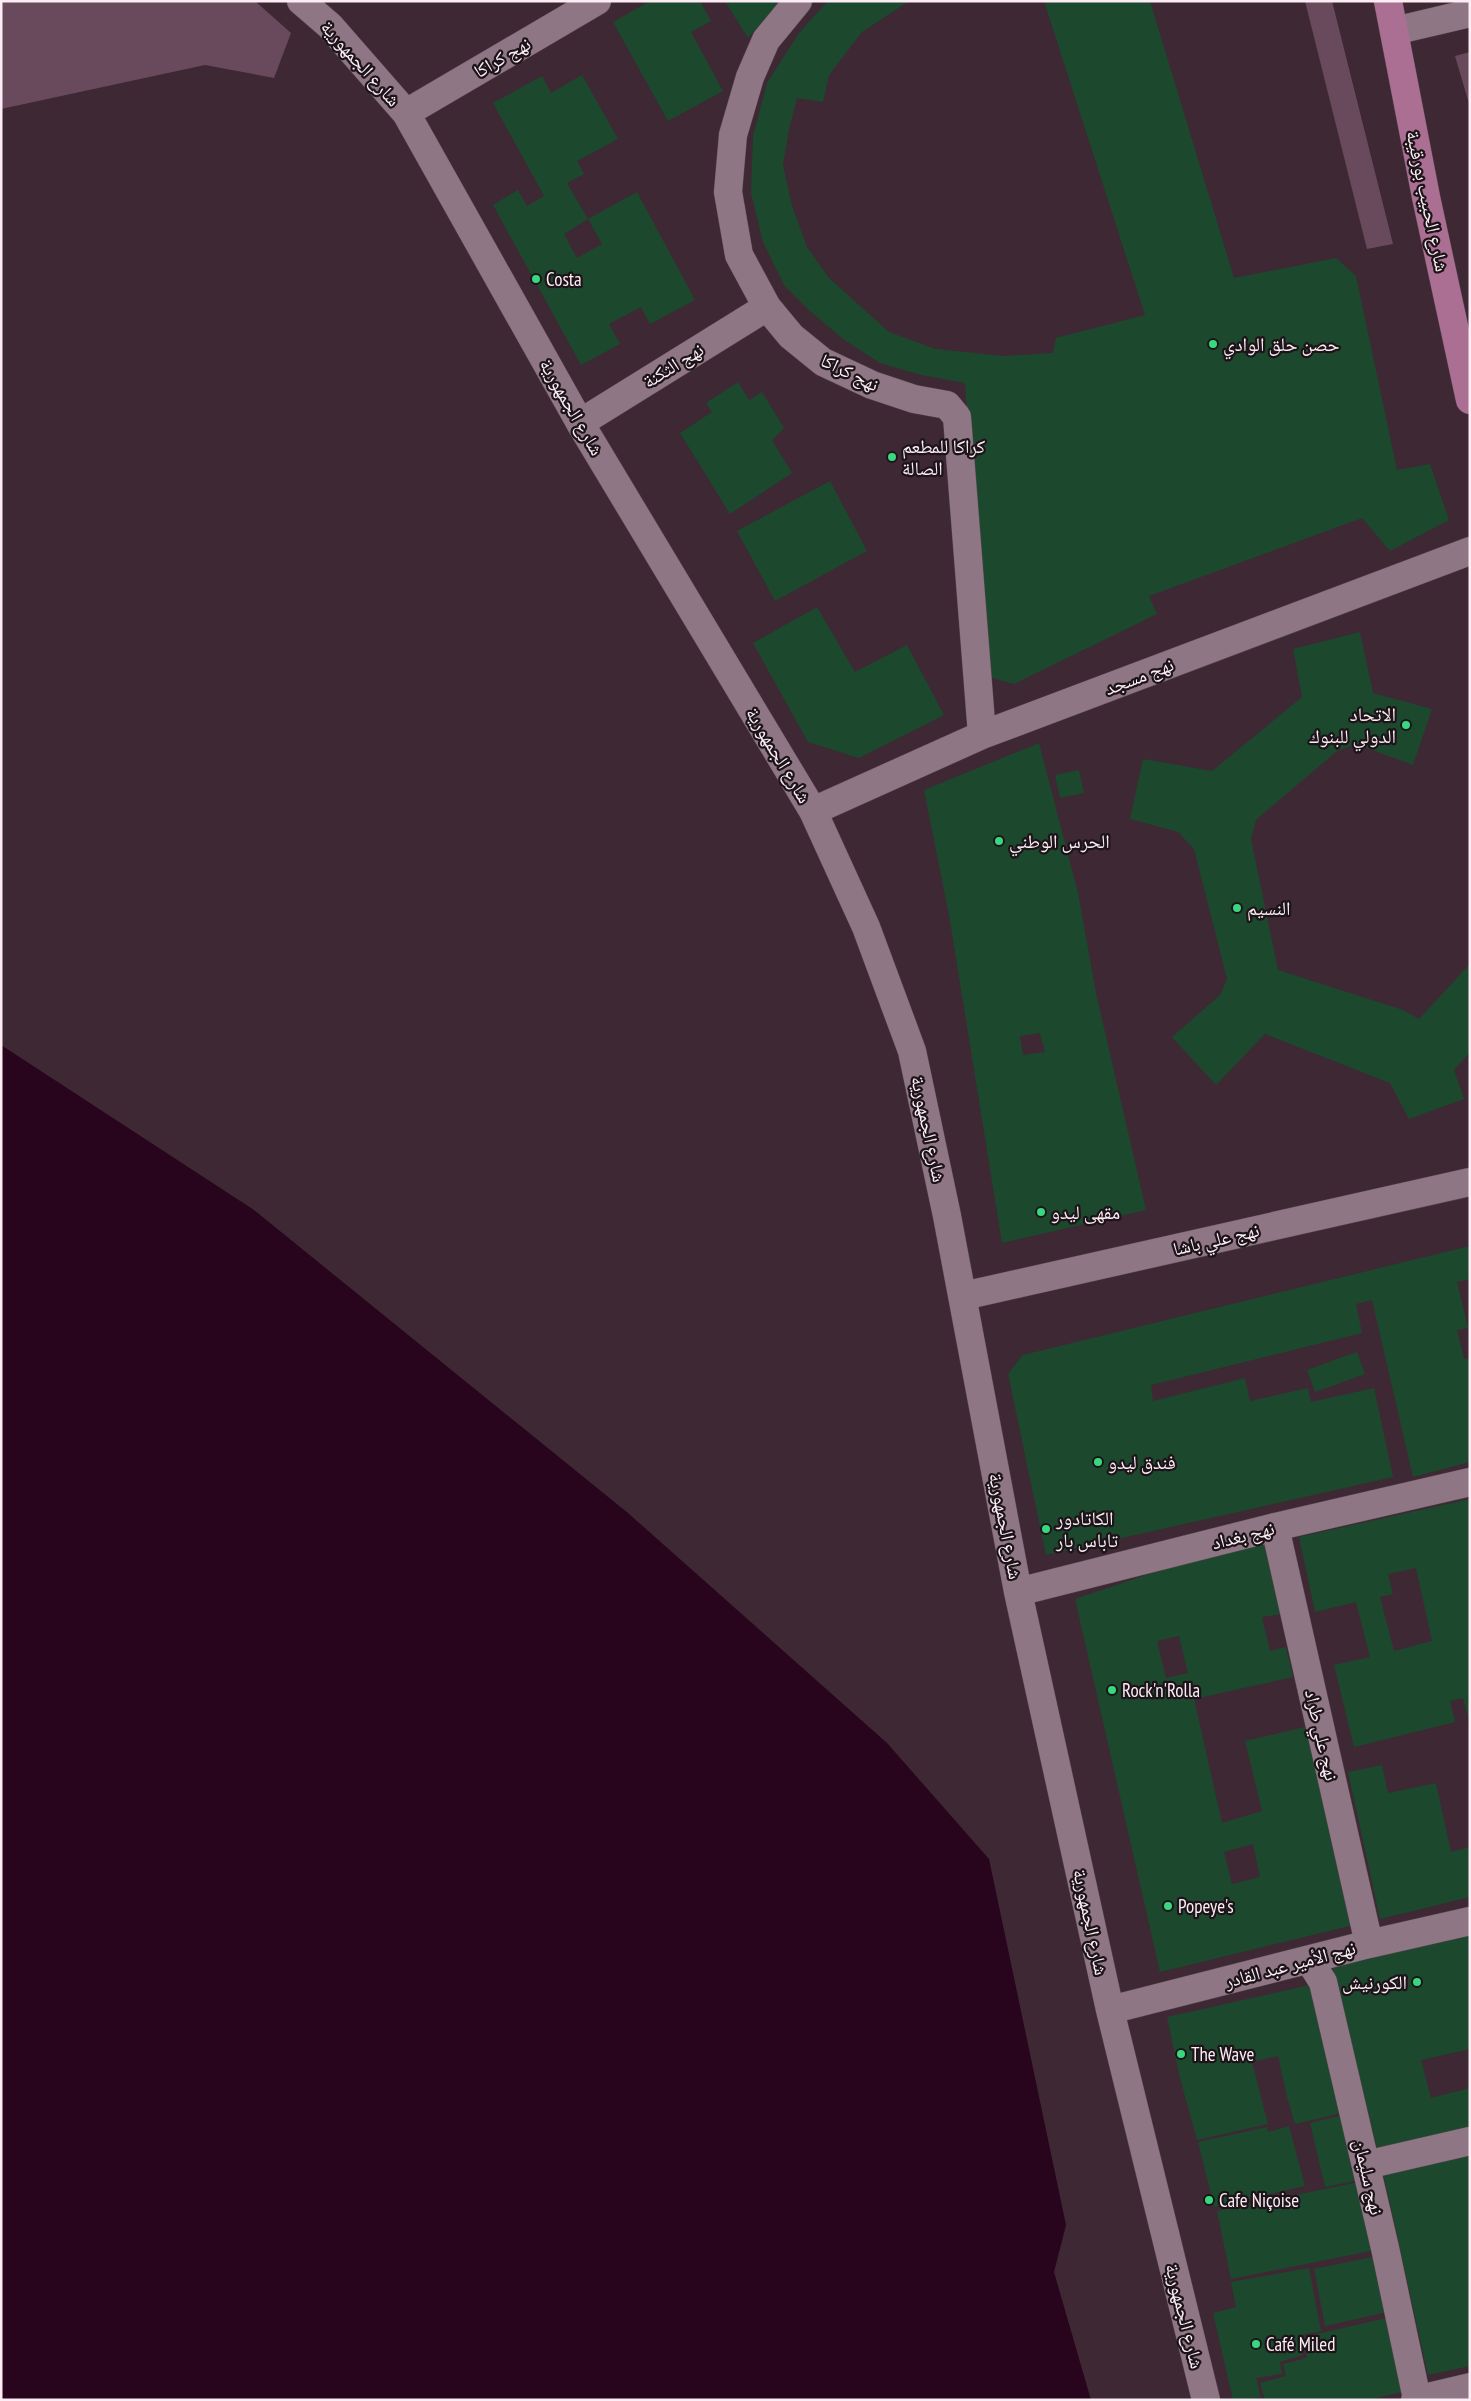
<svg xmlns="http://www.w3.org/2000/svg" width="1471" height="2401" font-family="'PT Sans Narrow','Noto Naskh Arabic',sans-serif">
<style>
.green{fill:#694a5c}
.water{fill:#29051d}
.building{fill:#1c492e;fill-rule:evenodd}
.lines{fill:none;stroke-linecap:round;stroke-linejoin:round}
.minor-casing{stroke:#57454f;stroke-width:29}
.major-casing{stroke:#57454f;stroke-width:29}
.minor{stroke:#8f7684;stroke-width:28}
.major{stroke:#ac6f94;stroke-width:28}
.poi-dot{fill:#37d880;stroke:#1d1419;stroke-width:2}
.labels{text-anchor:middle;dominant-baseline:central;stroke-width:4.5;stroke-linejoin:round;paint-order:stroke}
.street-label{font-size:19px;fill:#fcedf5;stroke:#1d1419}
.poi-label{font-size:19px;fill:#fcedf5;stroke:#1d1419;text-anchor:start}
</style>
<rect width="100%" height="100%" fill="#3d2834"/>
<path class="green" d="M1 1H255L291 33 274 78 205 65 1 109Z
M1305 1H1332L1393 244 1367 249Z
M1470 52V107L1455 56Z"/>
<path class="water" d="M1 1045 254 1210 628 1513 887 1743 989 1859 1066 2225 1054 2272 1091 2400H1Z"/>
<path class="building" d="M650 1H700L711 21 691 32 723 91 668 121 613 22Z
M725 1H781L748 38Z
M828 1H909L862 32 829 75 823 102 797 98 789 129 783 165 792 206 807 247 829 278 889 332 936 349 1004 356 1053 353 1056 338 1145 315 1044 1H1150L1234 278 1336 258 1356 276 1397 470 1430 464 1449 520 1390 551 1362 518 1149 596 1157 614 1014 684 986 676 965 383 921 375 880 363 843 339 810 311 784 285 763 242 751 193 753 136 767 83 799 33Z
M582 75 618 139 577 161 584 174 567 183 588 219 564 234 577 258 602 244 588 219 637 192 695 300 650 324 641 307 609 324 620 344 581 365 493 205 518 190 527 206 544 196 493 103 542 76 551 93Z
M738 382 749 400 762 392 784 428 772 440 792 473 730 514 680 433 712 412 706 403Z
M830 481 867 551 775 601 737 531Z
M817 607 855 672 907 645 944 715 859 758 808 742 753 643Z
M1360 632 1373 693 1432 709 1413 765 1356 744 1337 751 1256 820 1251 839 1278 970 1403 1010 1419 1019 1468 966 1470 968V1052L1454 1070 1464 1099 1409 1119 1390 1083 1265 1034 1216 1085 1172 1037 1220 995 1227 979 1194 849 1178 832 1130 819 1143 759 1212 771 1302 697 1293 649Z
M1039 743 1078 893 1096 993 1146 1210 1002 1243 949 915 924 790ZM1040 1033 1045 1052 1023 1055 1020 1036Z
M1079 770 1084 793 1060 798 1055 775Z
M1470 1246V1279L1457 1282 1468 1328 1457 1330 1464 1359 1470 1358V1462L1413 1477 1372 1300 1356 1304 1362 1333 1151 1385 1153 1401 1245 1378 1250 1401 1308 1388 1311 1402 1374 1388 1393 1477 1046 1555 1008 1374 1023 1355Z
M1357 1352 1365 1374 1315 1392 1307 1370Z
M1470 1499V1724L1463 1698 1450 1701 1455 1722 1354 1747 1334 1665 1370 1657 1356 1602 1315 1612 1299 1537ZM1416 1568 1432 1641 1394 1651 1380 1597 1393 1594 1388 1574Z
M1272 1541 1294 1612 1262 1617 1270 1651 1286 1647 1293 1677 1194 1699 1222 1823 1262 1811 1245 1741 1305 1727 1354 1925 1160 1972 1075 1599 1190 1560ZM1179 1636 1188 1673 1166 1678 1157 1641ZM1253 1844 1260 1877 1232 1884 1224 1852Z
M1382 1765 1388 1793 1436 1783 1451 1852 1470 1847V1897L1380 1919 1348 1772Z
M1470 1931V2049L1421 2060 1431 2098 1470 2088V2129L1378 2152 1332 1966Z
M1323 1982 1359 2109 1295 2124 1287 2097 1278 2056 1252 2062 1268 2124 1197 2140 1180 2078 1167 2017Z
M1356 2112 1369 2178 1325 2187 1310 2123Z
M1289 2126 1305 2186 1214 2207 1198 2142 1267 2127 1268 2132Z
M1470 2152V2366L1428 2375 1383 2172Z
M1369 2180 1385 2248 1231 2279 1217 2211Z
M1386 2254 1401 2309 1325 2326 1314 2269Z
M1309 2268 1321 2331 1301 2335 1303 2355 1280 2362 1282 2374 1256 2378 1261 2398 1233 2400 1213 2313 1236 2307 1231 2282Z
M1399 2315 1415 2389 1368 2400H1265L1260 2383 1286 2376 1283 2364 1307 2358 1304 2337Z"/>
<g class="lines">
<defs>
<path id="minor" d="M301 1 330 26 406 113 580 423 813 811 866 927 912 1051 947 1216 1018 1592 1110 2010 1206 2400
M798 1 766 40 750 77 733 135 728 192 739 255 767 307 791 336 823 362 872 385 914 399 947 405 957 417 982 735
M1394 31 1470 13
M406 113 597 1
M580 423 767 307
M813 811 982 735 1470 551
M963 1296 1470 1182
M1275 1527 1369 1944
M1018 1592 1275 1527 1470 1482
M1309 1960 1323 1982 1385 2248 1417 2399
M1110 2010 1369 1944 1470 1921
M1366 2165 1470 2141
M1415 2400 1470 2387"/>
<path id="major" d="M1388 1 1426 197 1470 400"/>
</defs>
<use href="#minor" class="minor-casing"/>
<use href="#major" class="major-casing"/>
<use href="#minor" class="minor"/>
<use href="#major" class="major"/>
</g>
<g class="poi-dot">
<circle cx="536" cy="279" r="5"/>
<circle cx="1213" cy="344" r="5"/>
<circle cx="892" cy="457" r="5"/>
<circle cx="1406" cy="725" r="5"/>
<circle cx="999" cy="841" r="5"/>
<circle cx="1237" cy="908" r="5"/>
<circle cx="1041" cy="1212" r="5"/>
<circle cx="1098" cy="1462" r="5"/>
<circle cx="1046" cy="1529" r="5"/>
<circle cx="1112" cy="1690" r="5"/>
<circle cx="1168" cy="1906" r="5"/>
<circle cx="1417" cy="1982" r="5"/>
<circle cx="1181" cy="2054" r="5"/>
<circle cx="1209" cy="2200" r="5"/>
<circle cx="1256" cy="2344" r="5"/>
</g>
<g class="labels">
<g class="street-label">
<text transform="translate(502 57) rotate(-30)">نهج كراكا</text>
<text transform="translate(361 63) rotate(48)">شارع الجمهورية</text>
<text transform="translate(1428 201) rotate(78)">شارع الحبيب بورقيبة</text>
<text transform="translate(673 365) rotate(-32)">نهج الثكنة</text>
<text transform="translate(850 372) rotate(26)">نهج كراكا</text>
<text transform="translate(572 407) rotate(60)">شارع الجمهورية</text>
<text transform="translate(1139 676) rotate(-21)">نهج مسجد</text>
<text transform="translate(779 755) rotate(59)">شارع الجمهورية</text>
<text transform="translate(929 1129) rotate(78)">شارع الجمهورية</text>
<text transform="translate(1216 1239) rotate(-13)">نهج علي باشا</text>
<text transform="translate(1006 1526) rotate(79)">شارع الجمهورية</text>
<text transform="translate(1243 1535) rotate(-14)">نهج بغداد</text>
<text transform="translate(1322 1735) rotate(77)">نهج علي طراد</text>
<text transform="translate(1091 1922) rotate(78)">شارع الجمهورية</text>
<text transform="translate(1290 1964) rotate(-15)">نهج الأمير عبد القادر</text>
<text transform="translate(1369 2177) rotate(77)">نهج سليمان</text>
<text transform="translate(1185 2316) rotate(76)">شارع الجمهورية</text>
</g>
<g class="poi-label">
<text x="546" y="279">Costa</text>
<text x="1223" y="344">حصن حلق الوادي</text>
<text x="902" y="446">كراكا للمطعم<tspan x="902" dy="22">الصالة</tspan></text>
<text x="1396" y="714" text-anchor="end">الاتحاد<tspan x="1396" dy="22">الدولي للبنوك</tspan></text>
<text x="1009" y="841">الحرس الوطني</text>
<text x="1247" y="908">النسيم</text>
<text x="1051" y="1212">مقهى ليدو</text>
<text x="1108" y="1462">فندق ليدو</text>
<text x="1056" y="1518">الكاتادور<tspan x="1056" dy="22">تاباس بار</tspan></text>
<text x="1122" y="1690">Rock'n'Rolla</text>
<text x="1178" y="1906">Popeye's</text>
<text x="1407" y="1982" text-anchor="end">الكورنيش</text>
<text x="1191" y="2054">The Wave</text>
<text x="1219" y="2200">Cafe Niçoise</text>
<text x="1266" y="2344">Café Miled</text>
</g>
</g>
<rect width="1471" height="2401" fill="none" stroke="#fcedf5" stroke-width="5"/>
</svg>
